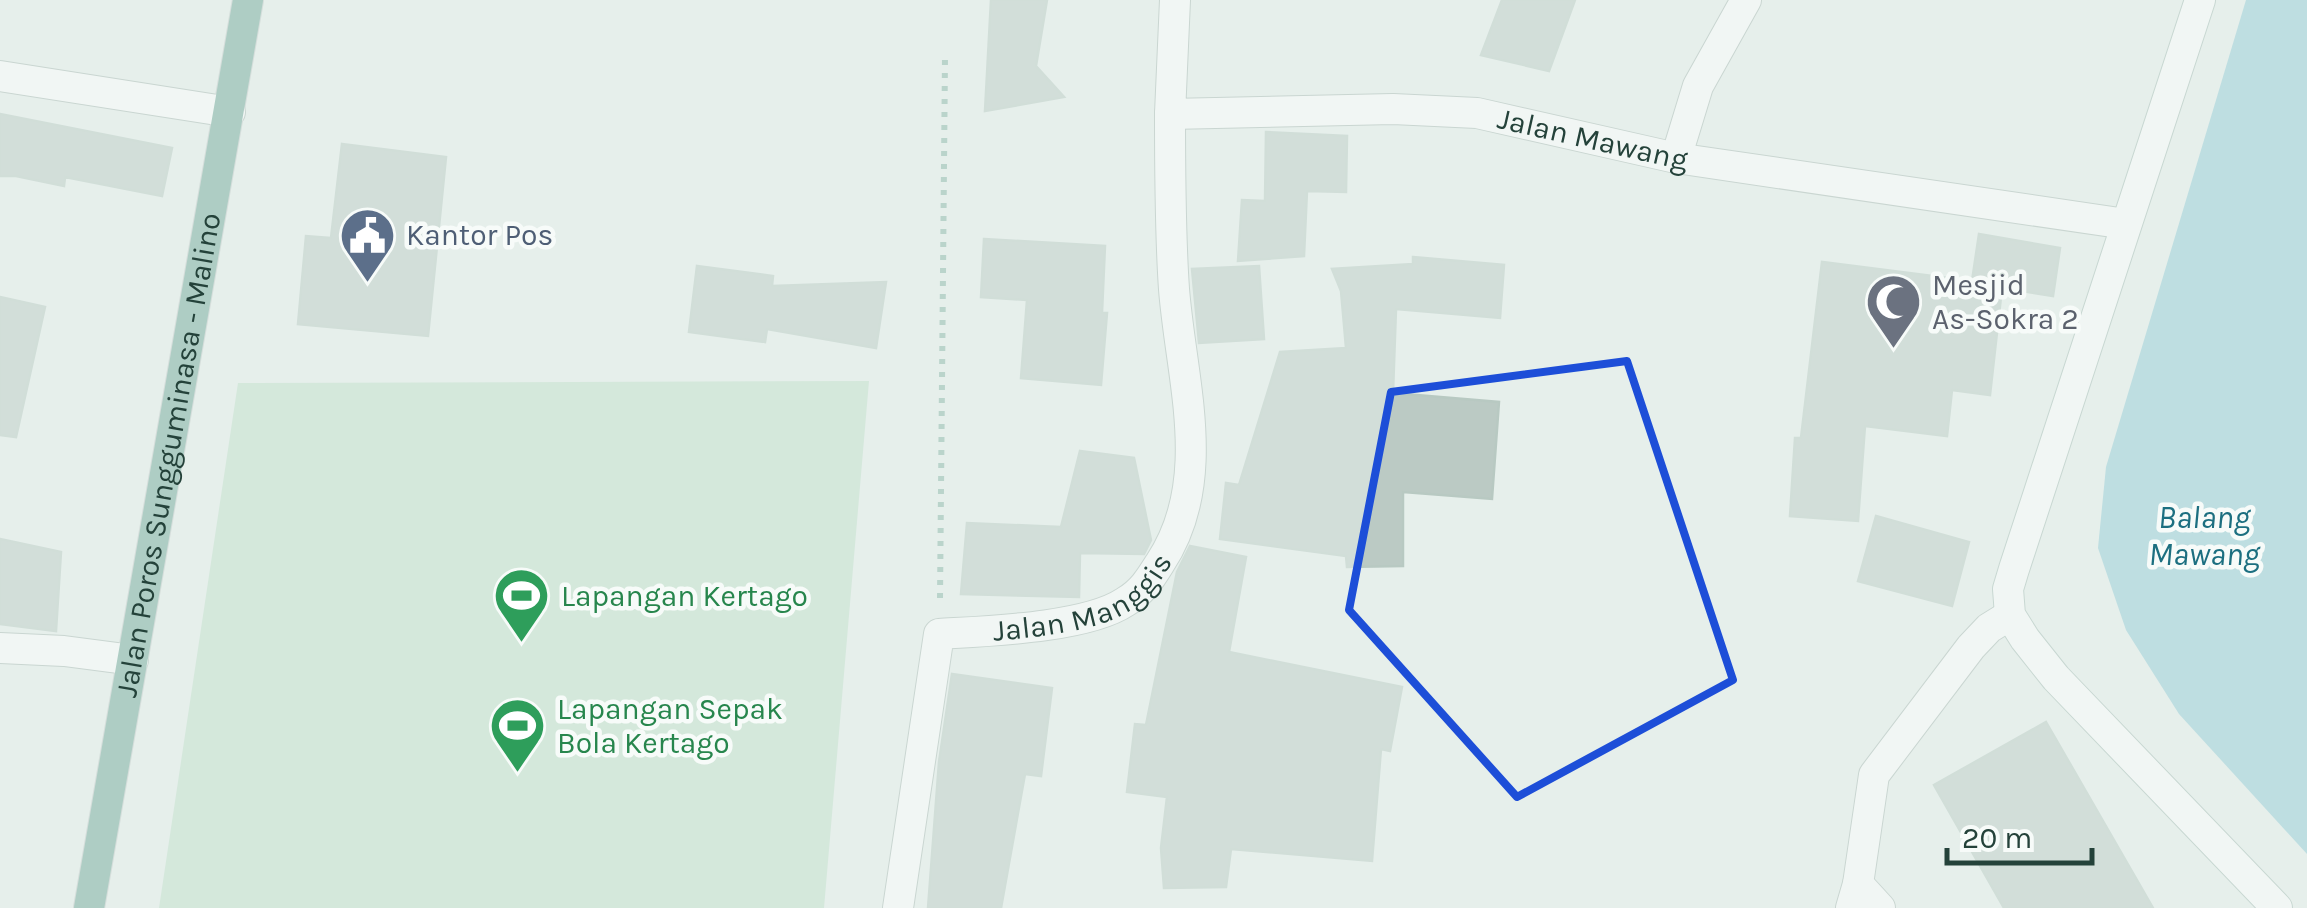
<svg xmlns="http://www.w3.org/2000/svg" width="2307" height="908" font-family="Karla,sans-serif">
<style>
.green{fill:#bfe0c8}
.water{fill:#8ec9d4}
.building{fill:#bbcac4;stroke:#b8c9c2;stroke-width:2.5}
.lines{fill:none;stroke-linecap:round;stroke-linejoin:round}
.street-casing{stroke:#a8b8b2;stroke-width:32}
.secondary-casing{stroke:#a4bbb3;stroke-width:32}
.primary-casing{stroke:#c2cac8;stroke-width:32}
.path{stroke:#86b3a5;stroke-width:6;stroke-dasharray:5 8;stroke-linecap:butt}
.street{stroke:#fff;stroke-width:30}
.secondary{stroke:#fff;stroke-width:30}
.primary{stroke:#6aa596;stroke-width:30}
.marked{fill:none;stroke:#1d4ed8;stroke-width:8;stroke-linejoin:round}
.labels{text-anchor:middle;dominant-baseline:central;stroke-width:9;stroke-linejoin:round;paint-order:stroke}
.street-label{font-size:30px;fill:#24423a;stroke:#f7fbf9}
.service-label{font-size:30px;fill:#4e5e75;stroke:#f7fbf9;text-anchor:start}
.worship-label{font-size:30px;fill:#5b616d;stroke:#f7fbf9;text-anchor:start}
.leisure-label{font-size:30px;fill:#27864d;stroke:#f7fbf9;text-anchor:start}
.water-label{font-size:32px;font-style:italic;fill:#1c6f80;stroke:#f7fbf9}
</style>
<rect width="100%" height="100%" fill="#e6efeb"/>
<path class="green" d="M869 381 824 908H159L238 383Z"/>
<path class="water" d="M2246 0H2307V854L2179 714 2126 630 2098 548 2106 467Z"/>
<path class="building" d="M991 0H1047L1036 66 1064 97 985 111Z
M1502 0H1575L1549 71 1481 55Z
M0 114 172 148 162 196 65 177 64 186 16 176H0Z
M1266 132 1347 136 1346 192 1307 191 1304 256 1238 261 1242 200 1265 201Z
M342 144 446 157 428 336 298 324 306 236 331 238Z
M1979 234 2060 248 2053 296 2002 288 1990 395 1952 390 1947 436 1865 426 1858 521 1790 516 1795 438H1801L1822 262 1972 281Z
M984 239 1105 246 1102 313H1107L1101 385 1021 378 1027 300 981 297Z
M1413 257 1504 265 1500 318 1396 309 1393 393 1499 402 1492 499 1403 492V566L1347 567 1346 556 1220 539 1226 483 1239 485 1280 352 1346 348 1341 291 1332 269 1413 264Z
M697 266 773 276 772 286 886 282 876 348 767 329 765 342 689 332Z
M1259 266 1264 339 1199 343 1192 269Z
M0 297 45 307 16 437 0 435Z
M1080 451 1134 458 1151 540 1144 554 1080 553 1079 597 961 594 967 523 1061 527Z
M1876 516 1969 542 1952 606 1858 581Z
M0 539 61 552 56 631 0 624Z
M1190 546 1246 557 1229 652 1402 687 1390 751 1381 749 1372 861 1231 849 1226 887 1164 888 1161 848 1167 797 1127 792 1135 724 1146 725 1177 572Z
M952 674 1052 688 1041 776 1025 774 1001 908H928L939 762Z
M2046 722 2153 908H2004L1934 785Z"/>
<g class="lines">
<defs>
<g id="street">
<path id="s1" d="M1175 0 1170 114 1393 109 1477 113 1676 158 2126 224"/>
<path d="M0 76 230 112"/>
<path d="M1676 158 1698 86 1746 0"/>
<path d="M0 648 64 651 133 660"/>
<path d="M1858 884 1880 908"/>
<path id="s2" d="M898 908 939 634C987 631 1086 628 1125 602 1142 592 1150 579 1160 563 1215 480 1181 380 1174 289 1170 231 1170 173 1170 114"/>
<path d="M1851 908 1858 884 1874 775 1971 647 1989 628 2010 615"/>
</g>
<path id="secondary" d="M2200 0 2014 569 2008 589 2010 615 2025 639 2056 678 2277 908"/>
<g id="primary">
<path id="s3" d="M89 908 248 0"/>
</g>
</defs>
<use href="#street" class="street-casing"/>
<use href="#secondary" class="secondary-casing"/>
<use href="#primary" class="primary-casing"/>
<path class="path" d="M940 598 945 57"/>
<use href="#street" class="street"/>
<use href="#secondary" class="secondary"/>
<use href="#primary" class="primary"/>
</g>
<path d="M0 0H2307V908H0ZM1627 361 1733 680 1517 797 1349 610 1391 392Z" fill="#e6efeb" fill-opacity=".55" fill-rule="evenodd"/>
<path class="marked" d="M1627 361 1733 680 1517 797 1349 610 1391 392Z"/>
<defs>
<symbol id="civic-pin" viewBox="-11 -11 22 30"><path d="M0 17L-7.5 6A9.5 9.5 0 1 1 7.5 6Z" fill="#5c6f8a" stroke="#f7fbf9"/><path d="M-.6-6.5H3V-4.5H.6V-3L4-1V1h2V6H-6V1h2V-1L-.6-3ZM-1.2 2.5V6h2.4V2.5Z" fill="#fff"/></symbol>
<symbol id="mosque-pin" viewBox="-11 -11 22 30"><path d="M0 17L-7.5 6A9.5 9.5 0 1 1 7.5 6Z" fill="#6b7280" stroke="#f7fbf9"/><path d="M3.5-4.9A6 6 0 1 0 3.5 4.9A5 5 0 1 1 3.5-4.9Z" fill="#fff"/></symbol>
<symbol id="stadium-pin" viewBox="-11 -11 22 30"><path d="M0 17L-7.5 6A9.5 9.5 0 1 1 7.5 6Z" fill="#2e9e5b" stroke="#f7fbf9"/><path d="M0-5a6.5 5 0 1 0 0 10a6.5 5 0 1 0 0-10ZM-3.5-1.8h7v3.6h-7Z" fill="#fff"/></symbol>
</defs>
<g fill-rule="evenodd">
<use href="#civic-pin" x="336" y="204" width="63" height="86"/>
<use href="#mosque-pin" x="1862" y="270" width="63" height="86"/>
<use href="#stadium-pin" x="490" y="564" width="63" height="86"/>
<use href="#stadium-pin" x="486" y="694" width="63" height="86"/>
</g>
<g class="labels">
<g class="street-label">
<text stroke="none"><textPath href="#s1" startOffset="540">Jalan Mawang</textPath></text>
<text stroke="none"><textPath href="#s3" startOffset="460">Jalan Poros Sungguminasa - Malino</textPath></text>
<text stroke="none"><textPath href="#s2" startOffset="430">Jalan Manggis</textPath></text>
</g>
<g class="service-label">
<text x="406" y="235">Kantor Pos</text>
</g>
<g class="worship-label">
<text x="1932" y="285">Mesjid<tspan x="1932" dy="34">As-Sokra 2</tspan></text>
</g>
<g class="leisure-label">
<text x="561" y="596">Lapangan Kertago</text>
<text x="557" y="709">Lapangan Sepak<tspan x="557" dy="34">Bola Kertago</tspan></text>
</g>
<g class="water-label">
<text x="2204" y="517">Balang<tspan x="2204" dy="37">Mawang</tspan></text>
</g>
</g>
<path d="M1947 848v15h145v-15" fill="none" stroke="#24423a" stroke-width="5"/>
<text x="1962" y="848" font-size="30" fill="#24423a" stroke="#f7fbf9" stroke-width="8" paint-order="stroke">20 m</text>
</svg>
